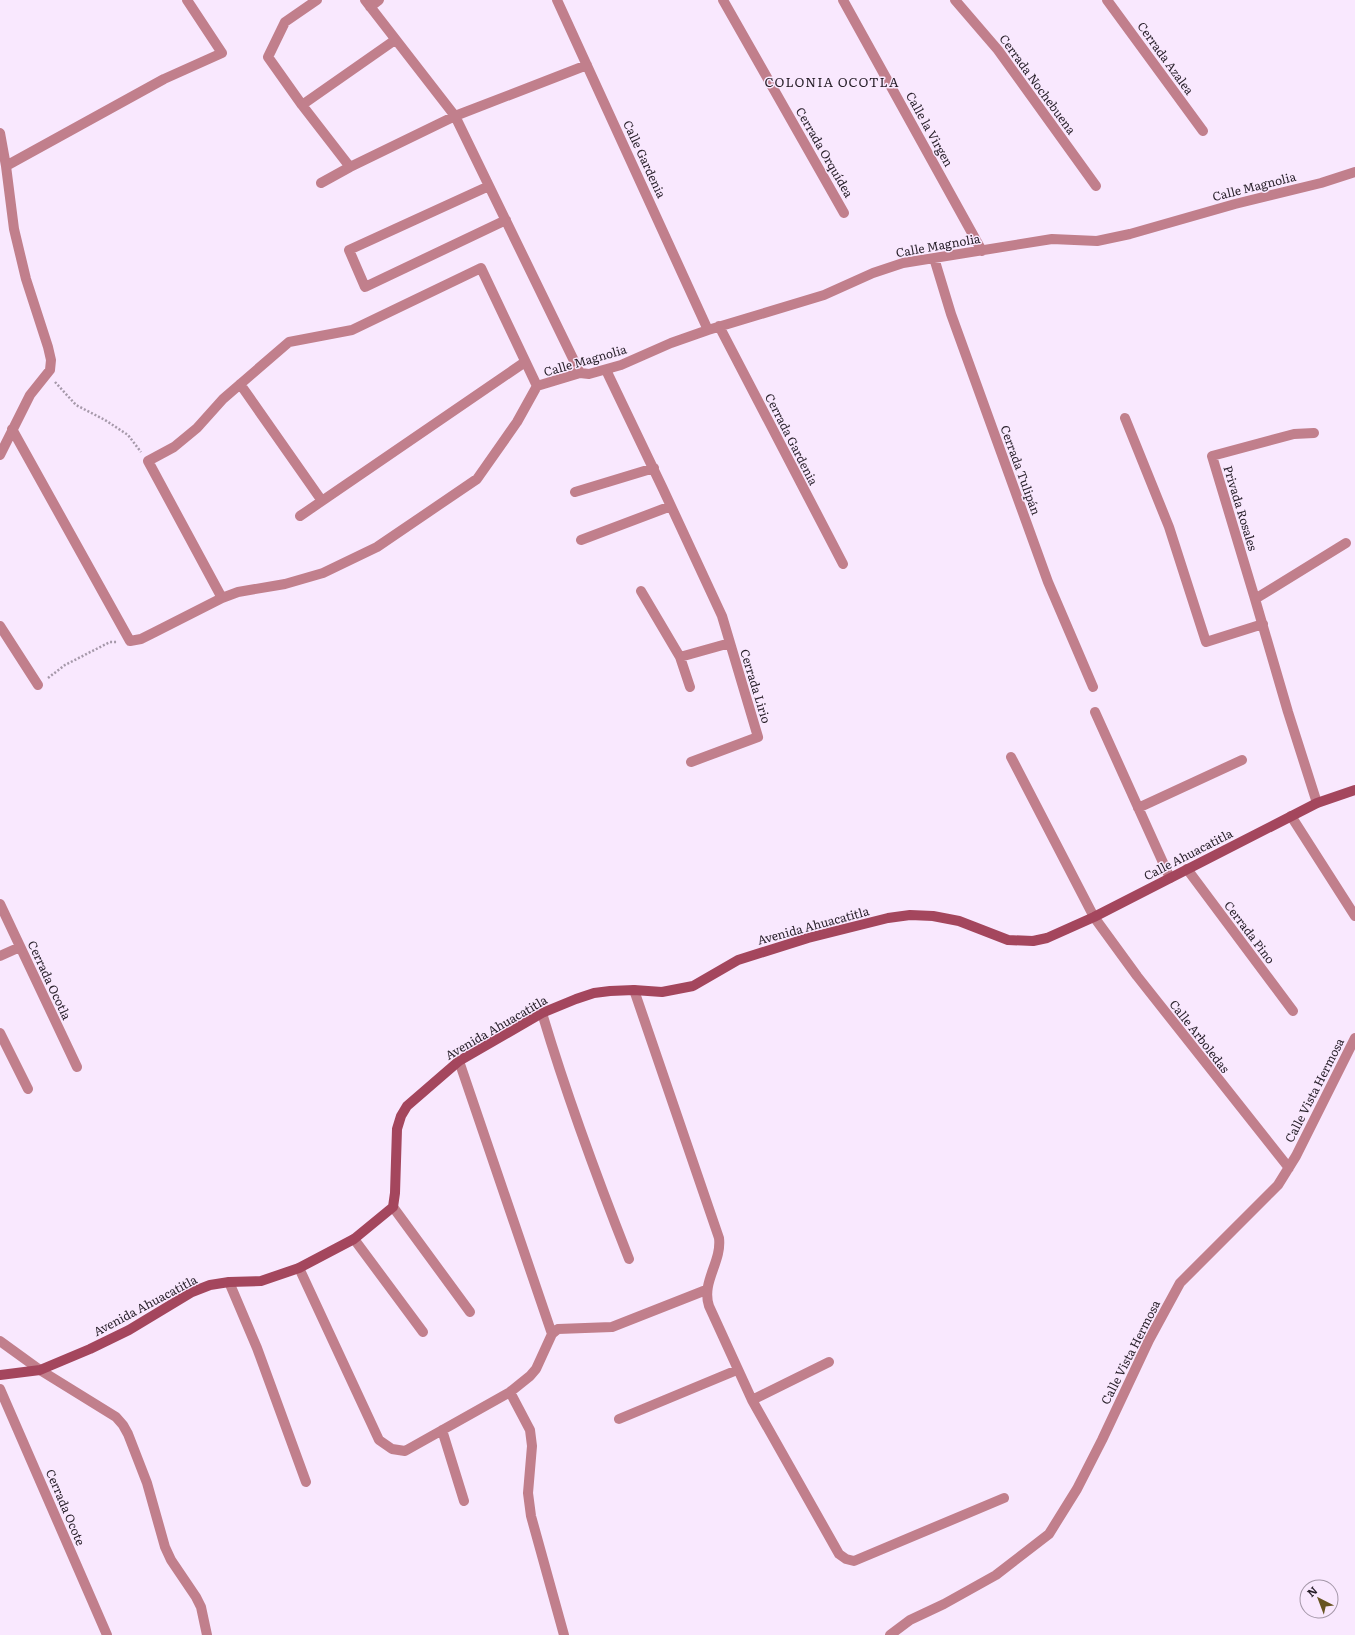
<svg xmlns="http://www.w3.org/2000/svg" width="1355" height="1635" font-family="Literata,serif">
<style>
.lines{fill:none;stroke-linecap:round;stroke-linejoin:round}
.path{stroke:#a699aa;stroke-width:2.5;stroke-dasharray:2 2;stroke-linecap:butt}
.street{stroke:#c17f8c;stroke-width:10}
.secondary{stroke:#a4465d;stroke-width:10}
.labels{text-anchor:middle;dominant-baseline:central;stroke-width:3;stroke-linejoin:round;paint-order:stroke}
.street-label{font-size:12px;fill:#271f29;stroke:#f9e8fe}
.neighbourhood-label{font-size:13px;letter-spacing:1px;fill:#271f29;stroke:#f9e8fe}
</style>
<rect width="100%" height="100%" fill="#f9e8fe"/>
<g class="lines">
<path class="path" d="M55 382 76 405 105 420 128 435 141 452
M48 678 65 665 110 642H117"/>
<path class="street" d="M317 0 285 22 268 57 302 105 350 167
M365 0 455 116 580 373
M557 0 708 330
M723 0 844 213
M843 0 982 251
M955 0 998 50 1096 186
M1107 0 1203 131
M370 7 379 0
M302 105 395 40
M0 133 6 166 14 229 26 279 48 347 51 360 50 370 30 395 0 455
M6 166 164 79 222 53 187 0
M321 183 350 167 455 116 587 65
M489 186 349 250 365 287 506 220
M934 258 951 314 1048 582 1093 687
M719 326 843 564
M606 370 663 489 722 616 758 737 691 762
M240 384 322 501
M537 386 580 373 589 374 621 365 671 343 708 330 824 295 873 273 903 263 1052 239 1097 241 1130 234 1235 204 1321 183 1355 172
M1125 418 1169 527 1206 642 1263 624
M12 429 130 641 141 639 155 632 222 598 238 592 285 584 323 573 377 547 477 479 517 422 537 386
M575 492 654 468
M300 516 525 362
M581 540 671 506
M641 591 680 657 690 687
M222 598 148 461 174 447 197 428 223 399 289 342 352 330 481 268 537 386
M1255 599 1212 456 1294 434 1314 433
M0 626 38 685
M680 657 730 643
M1095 712 1170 878
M1011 757 1094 917 1137 976 1289 1168
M1317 803 1288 712 1255 599 1346 543
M1138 808 1242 760
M1291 816 1355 916
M1187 869 1293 1011
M0 904 77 1067
M0 956 20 947
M634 990 719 1238C722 1262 701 1282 709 1306L752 1400 839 1554 846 1559 854 1561 1004 1498
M542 1013C567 1097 597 1178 629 1259
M0 1033 28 1089
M459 1061 552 1334
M393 1207 470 1312
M354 1239 423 1332
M299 1268 379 1440 392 1449 405 1451 510 1392 530 1376 536 1369 552 1334 558 1329 612 1327 706 1290
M229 1282 257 1348 306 1482
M0 1341 40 1370 116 1417 123 1425 128 1434 147 1483 165 1547 171 1560 196 1597 201 1607 207 1635
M0 1389 107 1635
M510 1392 530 1430 532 1446 528 1493 531 1516 564 1635
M752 1400 829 1362
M619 1419 737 1370
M442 1430 464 1501
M890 1635 910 1620 944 1604 996 1575 1049 1534 1077 1489 1102 1440 1149 1340 1180 1283 1278 1185 1296 1156 1355 1038"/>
<path class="secondary" d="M0 1375 40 1370 90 1349 129 1330 192 1292 210 1285 229 1282 261 1281 299 1268 354 1239 393 1207 395 1193 397 1129 401 1116 407 1106 459 1061 542 1013 576 999 594 993 610 991 634 990 662 992 693 986 738 960 808 938 888 918 910 915 933 916 959 921 1008 940 1033 941 1047 938 1094 917 1317 803 1355 790"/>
</g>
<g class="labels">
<g class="street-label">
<text transform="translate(1166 58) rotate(54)">Cerrada Azalea</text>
<text transform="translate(1038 84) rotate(54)">Cerrada Nochebuena</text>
<text transform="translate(930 129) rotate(61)">Calle la Virgen</text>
<text transform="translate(825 152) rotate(60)">Cerrada Orquídea</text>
<text transform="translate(645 159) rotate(65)">Calle Gardenia</text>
<text transform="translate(1254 186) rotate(-14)">Calle Magnolia</text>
<text transform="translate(938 245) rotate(-10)">Calle Magnolia</text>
<text transform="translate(585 360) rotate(-16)">Calle Magnolia</text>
<text transform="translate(792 439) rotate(63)">Cerrada Gardenia</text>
<text transform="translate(1021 470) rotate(70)">Cerrada Tulipán</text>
<text transform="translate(1241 508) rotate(73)">Privada Rosales</text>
<text transform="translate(756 686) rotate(73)">Cerrada Lirio</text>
<text transform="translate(1188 854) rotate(-27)">Calle Ahuacatitla</text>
<text transform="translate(813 925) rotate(-15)">Avenida Ahuacatitla</text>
<text transform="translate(1250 932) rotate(53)">Cerrada Pino</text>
<text transform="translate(50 980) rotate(65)">Cerrada Ocotla</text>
<text transform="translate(496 1027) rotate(-30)">Avenida Ahuacatitla</text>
<text transform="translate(1200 1036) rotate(52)">Calle Arboledas</text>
<text transform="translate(1314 1090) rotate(-63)">Calle Vista Hermosa</text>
<text transform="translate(145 1305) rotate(-28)">Avenida Ahuacatitla</text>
<text transform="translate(1130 1352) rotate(-63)">Calle Vista Hermosa</text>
<text transform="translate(66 1507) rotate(67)">Cerrada Ocote</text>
</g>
<g class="neighbourhood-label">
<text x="832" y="81">COLONIA OCOTLA</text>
</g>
</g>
<g transform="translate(1319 1599) rotate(318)"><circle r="19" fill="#f9e8fe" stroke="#a598a9"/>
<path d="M0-3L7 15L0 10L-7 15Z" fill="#675422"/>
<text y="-6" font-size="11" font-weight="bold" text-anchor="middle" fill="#271f29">N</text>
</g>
</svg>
